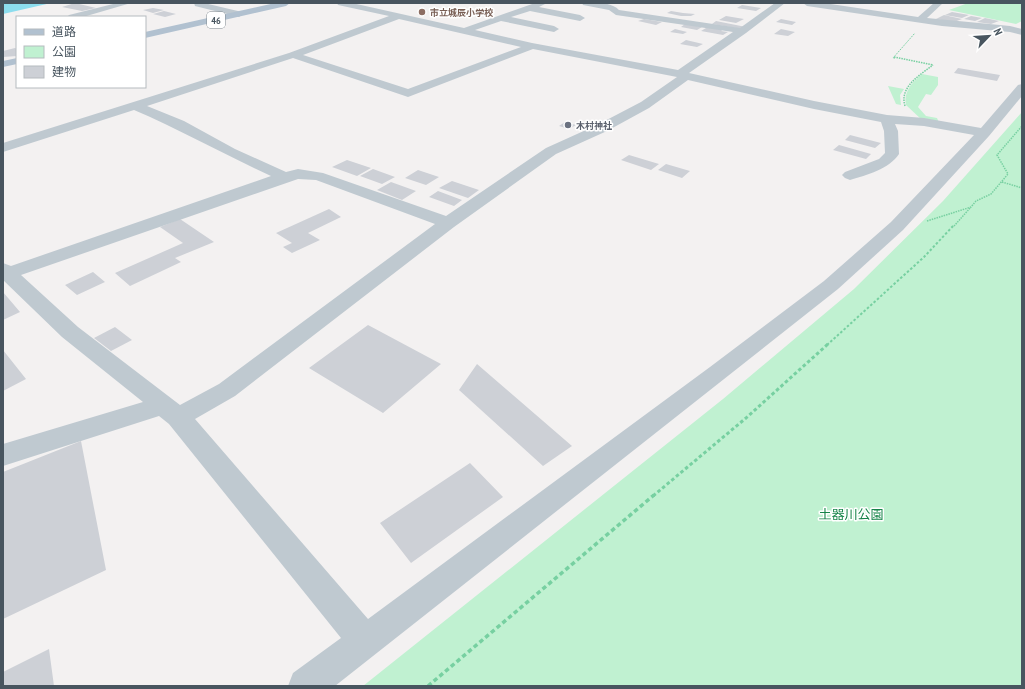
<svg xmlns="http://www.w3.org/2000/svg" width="1025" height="689" font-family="'PT Sans Narrow','Noto Sans JP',sans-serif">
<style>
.green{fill:#c0f1d1}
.water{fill:#8cddee}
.building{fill:#cdd0d6}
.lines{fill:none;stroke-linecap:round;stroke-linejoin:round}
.path-far4{stroke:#77d0a1;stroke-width:1;stroke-dasharray:1.5 1;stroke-linecap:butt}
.path-far3{stroke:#77d0a1;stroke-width:1.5;stroke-dasharray:1.5 1;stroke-linecap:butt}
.path-far2{stroke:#77d0a1;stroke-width:2;stroke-dasharray:2.5 2;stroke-linecap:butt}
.path-far1{stroke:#77d0a1;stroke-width:3;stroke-dasharray:3.5 2.5;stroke-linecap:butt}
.path{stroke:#77d0a1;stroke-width:3.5;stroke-dasharray:4.5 3;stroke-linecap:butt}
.minor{fill:#bfc9d0;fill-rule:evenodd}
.primary{fill:#b1c1d0;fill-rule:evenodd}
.education-dot{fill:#8d6e63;stroke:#fff;stroke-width:1.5}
.worship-dot{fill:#6b7280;stroke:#fff;stroke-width:1.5}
.labels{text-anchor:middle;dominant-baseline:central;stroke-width:3;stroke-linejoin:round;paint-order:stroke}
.far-education-label{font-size:9px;font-weight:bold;fill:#785e54;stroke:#fff;text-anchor:start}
.far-worship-label{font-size:9px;font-weight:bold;fill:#5b616d;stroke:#fff;text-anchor:start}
.shield{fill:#fff;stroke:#7f888f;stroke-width:1}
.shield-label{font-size:10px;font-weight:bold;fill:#48555f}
.near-park-label{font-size:13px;fill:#168449;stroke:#fff}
</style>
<rect width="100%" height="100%" fill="#f3f1f1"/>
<path class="green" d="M968 3H1022V21L1016 24 949 10Z
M922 74 938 77V85L931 95 926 94 918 107 926 116 937 118 939 123 922 120 906 105C903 92 913 81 922 74Z
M888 86 904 89 900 95 901 105 896 104Z
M1022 112V686H363L723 399 854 289 943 201Z"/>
<path class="water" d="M3 3H51L3 14Z"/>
<path class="building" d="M75 3 96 8 82 11 62 7Z
M742 5 761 8 756 11 737 8Z
M153 8 164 10 153 13 143 10Z
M164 11 176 14 165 17 153 14Z
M671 11 683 13 695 14 691 16H681L667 13Z
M952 12 969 15 962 18 945 15Z
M944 15 962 19 954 22 936 19Z
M726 16 744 19 736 23 719 20Z
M971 16 982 18 975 21 964 19Z
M985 18 999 21 991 24 977 22Z
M644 19 662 22 656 25 638 21Z
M781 19 796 22 792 25 776 22Z
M716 21 746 27 742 29 712 24Z
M685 24 702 27 697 30 681 27Z
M706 28H725L721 31 728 32 723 35 701 31Z
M675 29 687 32 683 34 670 32Z
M781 29 795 32 788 36 774 34Z
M686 40 703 44 697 47 680 44Z
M15 48 17 49V56L3 57V51Z
M958 68 1000 75 997 81 954 73Z
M565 122 576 125 569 129 559 126Z
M850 135 881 143 875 148 845 140Z
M839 145 871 154 866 159 833 150Z
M629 155 659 164 651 170 621 160Z
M347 160 371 168 357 176 332 167Z
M666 164 690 171 682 178 658 170Z
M373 169 395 177 382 184 360 176Z
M418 170 439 177 426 185 405 178Z
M452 181 479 190 468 198 439 188Z
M391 182 416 191 402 200 377 190Z
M438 191 462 200 454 206 429 197Z
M329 209 341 217 308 233 320 240 292 253 283 247 292 243 276 233Z
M180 219 214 242 175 258 181 262 130 286 115 273 183 243 160 227Z
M93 272 105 282 77 295 65 285Z
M3 292 20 312 3 320Z
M368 325 441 364 383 413 309 368Z
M115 327 132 340 111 351 94 338Z
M3 350 26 379 3 391Z
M477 364 572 446 543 466 459 390Z
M81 441 106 570 3 619V472Z
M470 463 503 497 411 563 380 523Z
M49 649 54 686H3V672Z"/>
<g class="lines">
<path class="path-far4" d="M895 58H893L915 33"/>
<path class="path-far3" d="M894 57 933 65
M905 106C899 87 920 75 933 65
M1002 182 1022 188
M927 221 971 207 976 201 991 194 1008 174 997 155 1022 126
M954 226 971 207"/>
<path class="path-far2" d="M827 345 924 257 954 225"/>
<path class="path-far1" d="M653 496 746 418 828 344"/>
<path class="path" d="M428 686 654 495"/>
<path class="minor" d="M117 3H131L83 17H67L69 15Z
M194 3H204L242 12 243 14 239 17 195 6Z
M337 3H352L464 28 535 3H547L539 7 580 15 585 18 580 21 530 11 511 17 554 26 559 29 554 32 501 21 475 30 532 43 678 70 733 32 616 15 609 10 583 5 582 3C593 3 610 1 619 10L740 28 775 3H785L746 33 689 73 814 101 887 115 924 118 981 128 1018 85 1022 84V96L989 136 903 230 838 289 335 686H288L293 673 341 638 169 424 159 416 3 466V444L143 402 62 337 3 280V263L11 266 271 176C225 155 181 130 134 110L3 152V143L289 53 389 16 338 5ZM399 19 521 47 408 89 303 55ZM533 49 677 77 641 102 597 125 546 148 446 216 323 173 298 169 286 172 235 149 184 121 147 106 293 58 408 97ZM688 80 814 109 881 122 884 131 885 153 879 159 845 172 842 175 845 178 850 180C867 175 889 169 899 154L898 131 895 124 924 126 974 135 891 222 824 281 710 367 368 619 195 419 235 396 454 227 556 154 607 131 649 108ZM298 179 316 180 435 224 219 384 180 405 78 327 21 275Z
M803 3H824L918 17 934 3H943L927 18 1010 26 1022 29V35L1010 32 942 26 807 6Z"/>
<path class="primary" d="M275 3H290L286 6 145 38V32Z
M17 58V64L3 67V61Z"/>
</g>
<circle class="education-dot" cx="422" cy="12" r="4"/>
<circle class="worship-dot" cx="568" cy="125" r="4"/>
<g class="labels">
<g class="far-education-label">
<text x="430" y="12">市立城辰小学校</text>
</g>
<g class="far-worship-label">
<text x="576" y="125">木村神社</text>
</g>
<rect class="shield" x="207" y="12" width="18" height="16" rx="3"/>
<g class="shield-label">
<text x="216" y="20">46</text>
</g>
<g class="near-park-label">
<text x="851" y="514">土器川公園</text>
</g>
</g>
<rect width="1025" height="689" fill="none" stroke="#48555f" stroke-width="8"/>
<rect x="16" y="16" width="130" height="72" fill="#ffffff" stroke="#b6bbbf"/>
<rect x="24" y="29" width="20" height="6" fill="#b1c1d0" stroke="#b6bbbf"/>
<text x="52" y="36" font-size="12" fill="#48555f">道路</text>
<rect x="24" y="46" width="20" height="12" fill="#c0f1d1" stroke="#b6bbbf"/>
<text x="52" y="56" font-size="12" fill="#48555f">公園</text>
<rect x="24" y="66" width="20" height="12" fill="#cdd0d6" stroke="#b6bbbf"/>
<text x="52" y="76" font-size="12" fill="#48555f">建物</text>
<g transform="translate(989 36) rotate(65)" stroke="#ffffff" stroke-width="3" paint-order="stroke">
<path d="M0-3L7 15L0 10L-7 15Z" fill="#48555f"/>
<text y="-6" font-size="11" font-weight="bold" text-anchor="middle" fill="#48555f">N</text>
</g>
</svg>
